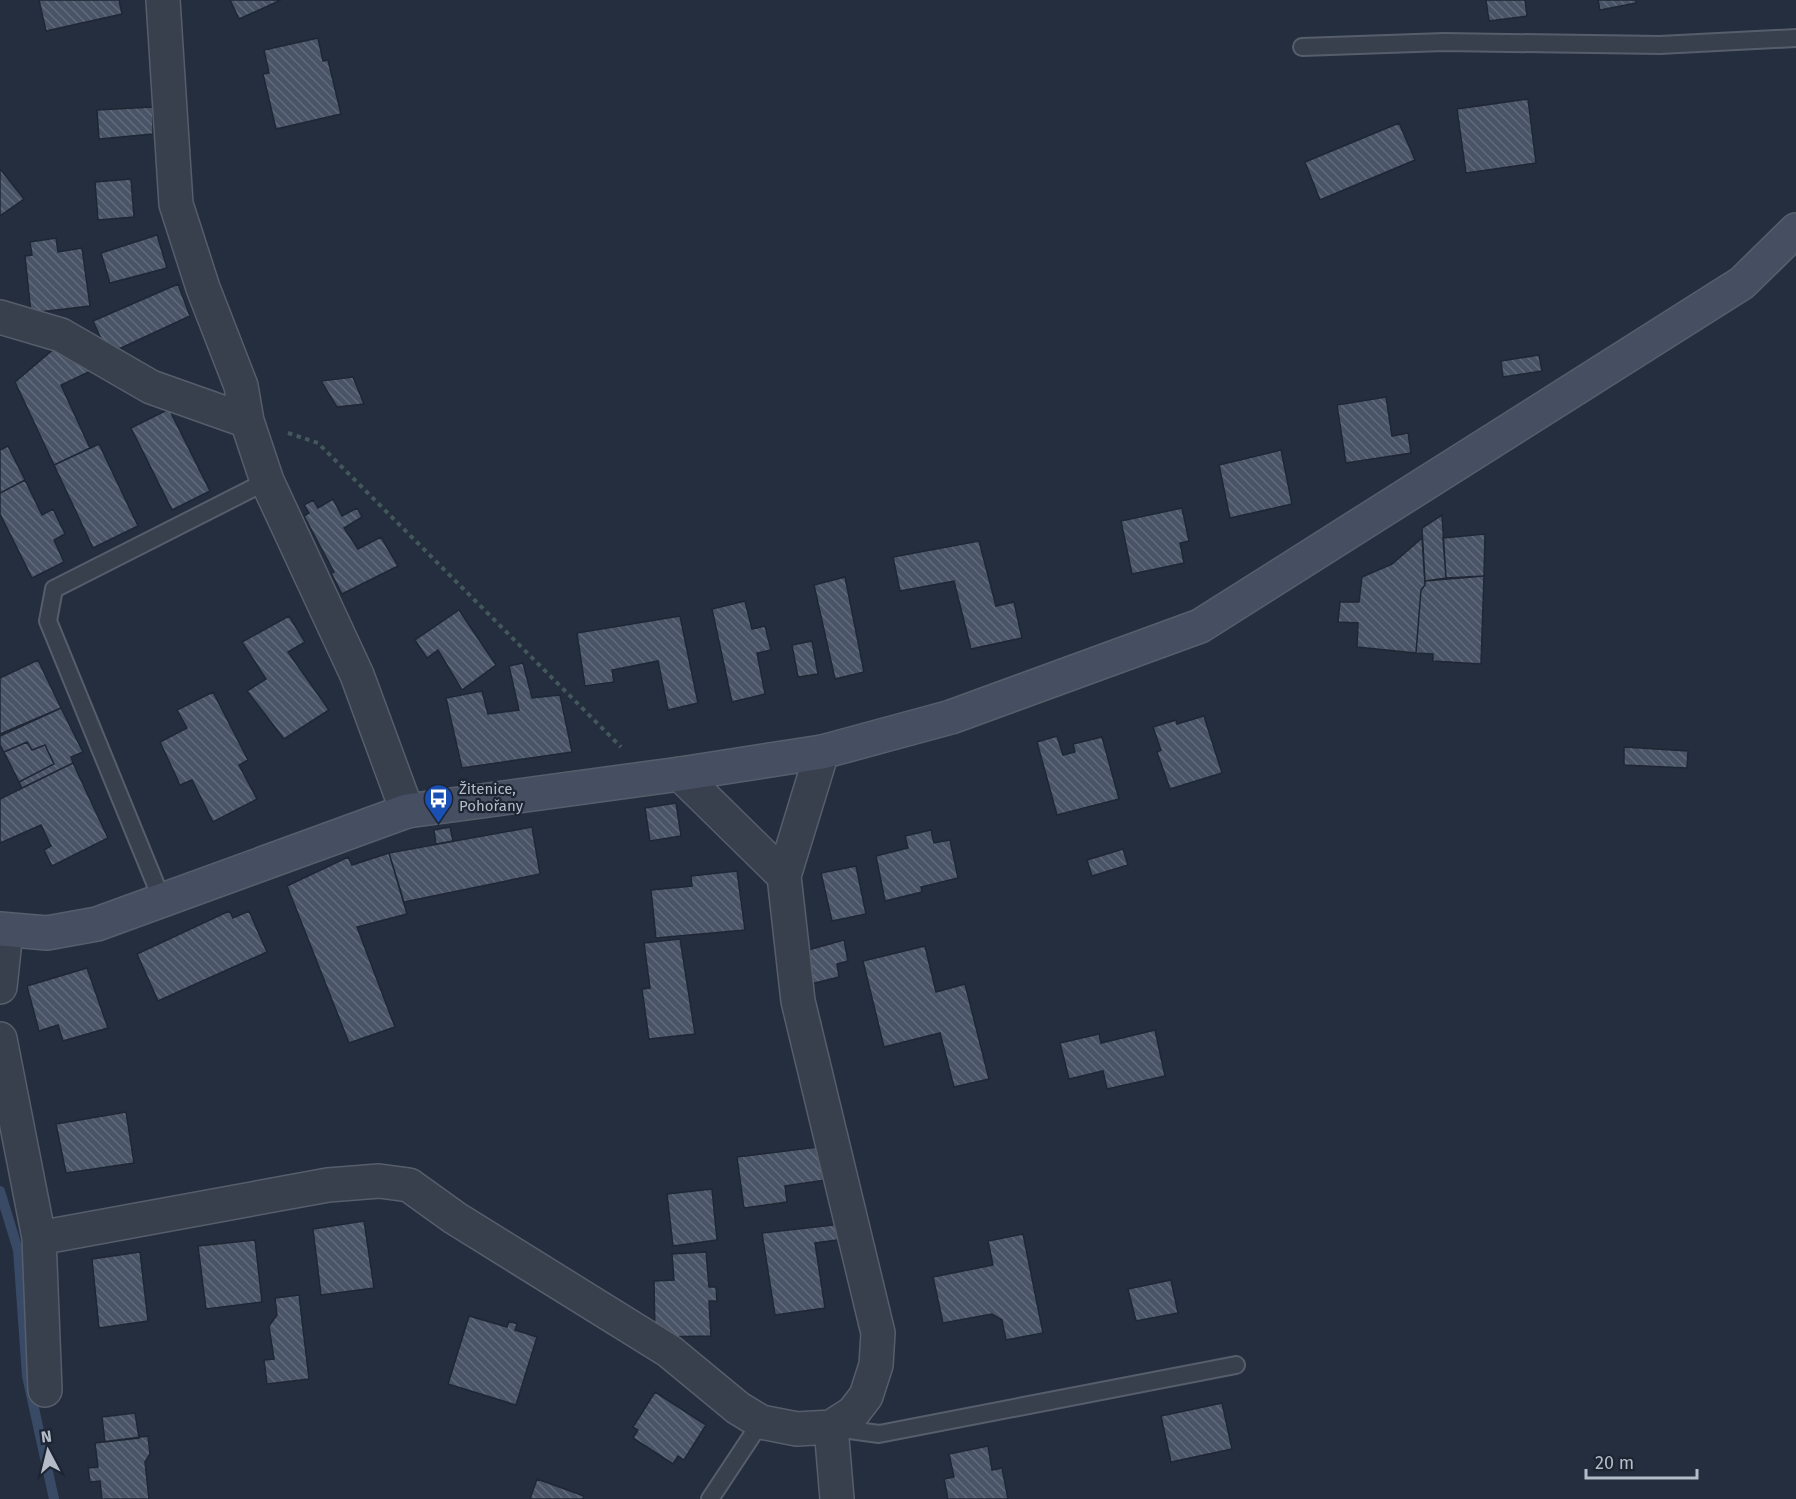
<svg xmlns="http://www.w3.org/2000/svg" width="1796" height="1499" font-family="'Fira Sans',sans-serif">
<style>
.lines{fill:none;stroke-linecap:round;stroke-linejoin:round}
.stream{stroke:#394a66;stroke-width:10}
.building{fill:url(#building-back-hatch);stroke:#1f2735;stroke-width:1.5}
.lane-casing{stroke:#565e6c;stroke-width:20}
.street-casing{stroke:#565e6c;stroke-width:36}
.secondary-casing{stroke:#565e6c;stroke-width:36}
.path{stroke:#44575c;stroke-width:4;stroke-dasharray:4.5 4.5;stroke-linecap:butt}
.lane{stroke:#38404e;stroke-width:16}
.street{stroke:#38404e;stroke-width:33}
.secondary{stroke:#464f61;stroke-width:33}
.labels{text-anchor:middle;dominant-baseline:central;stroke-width:4.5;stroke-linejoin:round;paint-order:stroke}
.poi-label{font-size:15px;fill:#b4bbc9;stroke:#1d2533;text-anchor:start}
</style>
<defs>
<pattern id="building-back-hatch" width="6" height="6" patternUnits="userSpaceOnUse" patternTransform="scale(1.5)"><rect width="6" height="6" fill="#4a5467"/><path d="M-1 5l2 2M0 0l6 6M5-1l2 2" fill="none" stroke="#626b7b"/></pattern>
</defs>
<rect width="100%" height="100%" fill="#242e3e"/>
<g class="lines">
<path class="stream" d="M0 1191 18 1250 27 1376 54 1499"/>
</g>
<path class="building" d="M39 0H119L122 14 46 31Z
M230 0H281L239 19Z
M1486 0H1525L1527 16 1489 21Z
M1598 0H1636V3L1600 10Z
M318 38 323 61 328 60 341 114 276 129 263 74 269 73 264 50Z
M1528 99 1536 163 1466 173 1457 109Z
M153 107V134L99 139 97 110Z
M1399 123 1415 160 1320 200 1305 162Z
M1 170 24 199 0 216V171Z
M131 179 134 217 98 220 95 182Z
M157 235 167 268 110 283 101 253Z
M56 238 58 252 82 248 90 306 31 313 25 256 32 255 30 242Z
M178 284 190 316 108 354 93 321Z
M55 348 95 369 61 385 90 448 54 465 15 382Z
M1539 355 1542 371 1503 377 1501 361Z
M353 377 364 404 337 407 321 381Z
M1386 397 1392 436 1408 433 1411 453 1346 463 1337 405Z
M169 409 210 491 172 510 131 428Z
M99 444 138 526 93 548 54 465Z
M8 446 25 480 0 493V450Z
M1281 450 1292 504 1230 518 1219 465Z
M25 480 42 515 53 509 65 534 54 540 64 562 32 578 0 514V493Z
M333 499 342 516 357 508 362 517 344 528 358 549 381 537 398 566 342 594 331 573 334 572 304 516 309 513 304 505 313 500 318 508Z
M1182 508 1189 541 1180 543 1184 563 1132 574 1121 521Z
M1442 515 1446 578 1425 581 1422 528Z
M1485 534 1484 576 1446 578 1443 538Z
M1422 538 1425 585 1421 590 1416 653 1357 647 1358 623 1338 622 1340 602H1359L1362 577 1392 564Z
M979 541 996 606 1014 602 1022 638 971 649 954 581 900 591 893 557Z
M1484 576 1481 664 1433 661V654L1416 653 1421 590 1425 585V581Z
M845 577 864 672 835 679 814 585Z
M745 601 752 629 765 626 771 650 757 653 765 694 732 702 712 609Z
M459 610 496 665 462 690 438 650 427 658 415 640Z
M289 616 305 642 288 652 329 710 284 739 247 691 266 679 242 642Z
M680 616 698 703 668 710 658 661 612 670 614 682 585 686 577 633Z
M812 641 818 674 798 677 792 645Z
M38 660 61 708 0 734V678Z
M523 663 532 698 560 695 572 752 462 768 446 698 482 691 488 714 519 710 509 666Z
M213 692 248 760 239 765 257 799 213 822 192 780 180 785 160 742 187 728 177 710Z
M61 708 83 752 71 757 73 763 22 788 19 782 54 764 45 745 32 750 27 742 4 752 0 745V736Z
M1204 716 1222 773 1170 789 1157 752 1161 750 1153 727 1176 720 1177 724Z
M1057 736 1063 755 1075 752 1073 744 1102 737 1119 799 1057 815 1037 742Z
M27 742 32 750 45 745 54 764 19 782 4 752Z
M1624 747 1688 751 1687 768 1624 765Z
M73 763 108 838 52 866 44 850 51 846 41 825 0 843V799Z
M676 803 681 836 650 841 645 808Z
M450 827 453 841 436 844 434 830Z
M532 827 540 874 404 902 389 853Z
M931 830 934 843 950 840 958 878 921 887 922 892 885 901 876 856 908 848 905 836Z
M1123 849 1128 865 1092 876 1087 860Z
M389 853 407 914 357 927 395 1027 349 1043 287 886 348 857 352 865Z
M856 866 866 914 832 921 821 873Z
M737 871 745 930 656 938 651 890 692 886 691 876Z
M229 911 233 918 249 911 267 952 158 1001 137 954Z
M680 939 695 1034 649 1039 642 989 650 988 644 943Z
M844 940 848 961 837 964 839 977 811 984 808 950Z
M925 946 936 992 965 984 989 1079 954 1087 940 1033 884 1047 863 961Z
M87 968 108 1028 63 1041 58 1025 39 1031 27 986Z
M1155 1030 1165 1076 1107 1089 1103 1071 1069 1079 1060 1043 1099 1034 1101 1043Z
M126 1112 134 1163 66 1173 56 1124Z
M818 1147 826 1180 785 1186 787 1202 744 1208 737 1157Z
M712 1189 717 1240 673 1246 667 1194Z
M364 1221 374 1288 321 1295 313 1229Z
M842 1224 845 1239 815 1243 825 1308 775 1315 762 1233Z
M1023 1234 1043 1333 1006 1340 1002 1320 992 1314 943 1323 933 1277 993 1265 988 1241Z
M255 1240 262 1302 206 1309 198 1246Z
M140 1252 148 1321 99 1328 92 1259Z
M706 1252 709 1287H716L717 1301H709L711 1336 655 1337 654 1281 674 1280 672 1254Z
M1171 1280 1178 1313 1136 1321 1128 1289Z
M299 1295 309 1379 267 1384 264 1360 274 1359 269 1326 277 1315 275 1298Z
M469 1316 507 1327 509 1321 517 1324 515 1330 537 1337 516 1405 448 1384Z
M655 1392 706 1425 684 1460 678 1456 673 1464 633 1438 638 1430 633 1427Z
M1222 1403 1232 1449 1171 1462 1161 1416Z
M135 1413 139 1438 105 1442 102 1417Z
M148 1436 150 1454 145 1462 149 1499H102L100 1481 90 1482 88 1468 98 1467 95 1443Z
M988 1446 992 1470 1002 1468 1008 1499H948L944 1479 954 1477 949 1454Z
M537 1479 584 1496 583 1499H530Z"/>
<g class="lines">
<defs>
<path id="lane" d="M1302 47 1444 42 1660 45 1796 38
M162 900 48 621 54 589 267 481
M835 1428 879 1434 1236 1365
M710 1499 761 1422"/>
<path id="street" d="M163 0 176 204 203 288 241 386 247 421 267 481 357 675 407 811
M0 317 61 335 151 387 247 421
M784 876 822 752
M0 987 6 931
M0 1039 39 1238 45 1390
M39 1238 328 1185 379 1181 409 1185 455 1218 669 1351 738 1408 761 1422 797 1429 831 1427 853 1413 866 1396 876 1365 878 1333 798 1001 784 876 680 774
M831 1427 837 1499"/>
<path id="secondary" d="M0 929 47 933 97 924 407 811 680 774 822 752 951 717 1200 626 1742 283 1796 230"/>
</defs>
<use href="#lane" class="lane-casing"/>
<use href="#street" class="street-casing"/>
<use href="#secondary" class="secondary-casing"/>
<path class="path" d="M288 433 318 443 621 747"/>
<use href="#lane" class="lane"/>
<use href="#street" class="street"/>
<use href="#secondary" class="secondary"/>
</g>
<defs>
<symbol id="bus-pin" viewBox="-11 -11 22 30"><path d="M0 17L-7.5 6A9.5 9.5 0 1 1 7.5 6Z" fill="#1a4fb4" stroke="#1d2533"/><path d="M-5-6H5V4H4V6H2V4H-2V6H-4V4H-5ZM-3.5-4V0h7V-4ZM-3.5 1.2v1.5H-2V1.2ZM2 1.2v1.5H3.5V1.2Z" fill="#fff"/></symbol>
</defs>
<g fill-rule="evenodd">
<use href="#bus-pin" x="422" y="782" width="33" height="45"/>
</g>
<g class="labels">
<g class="poi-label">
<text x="459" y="789">Žitenice,<tspan x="459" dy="17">Pohořany</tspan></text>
</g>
</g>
<g transform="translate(48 1451) rotate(353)" stroke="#1d2533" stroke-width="4.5" paint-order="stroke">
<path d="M0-4.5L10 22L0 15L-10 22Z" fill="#b4bbc9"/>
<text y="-9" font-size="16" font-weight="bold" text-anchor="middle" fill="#b4bbc9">N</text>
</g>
<path d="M1586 1469v9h111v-9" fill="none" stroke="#b4bbc9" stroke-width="3"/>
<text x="1595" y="1469" font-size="18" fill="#b4bbc9" stroke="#1d2533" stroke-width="4.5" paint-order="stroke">20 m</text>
</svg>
